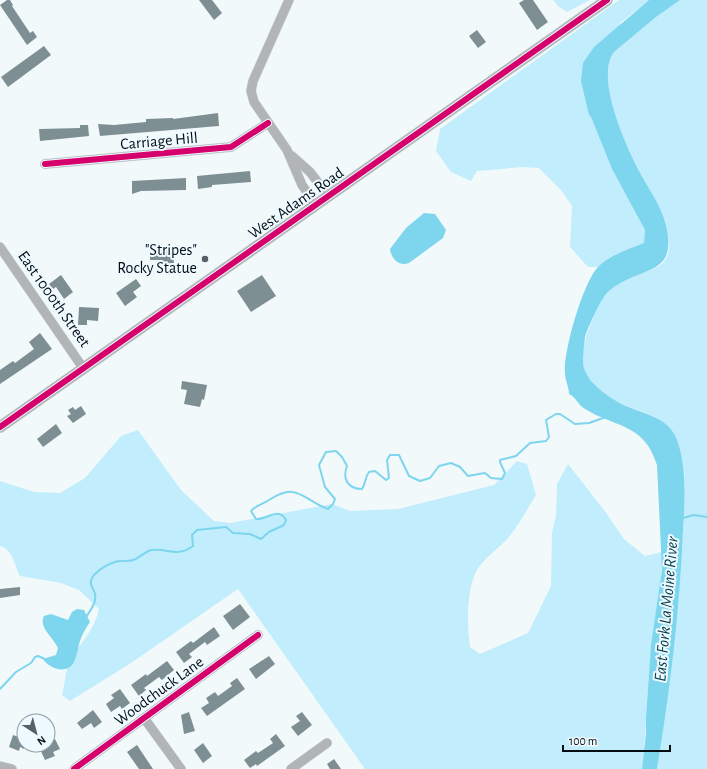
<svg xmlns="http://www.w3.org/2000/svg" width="707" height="769" font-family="'Alegreya Sans',sans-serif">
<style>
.green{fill:#c2edfc}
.water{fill:#7dd5ee}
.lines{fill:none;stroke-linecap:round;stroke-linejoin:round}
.stream{stroke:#7dd5ee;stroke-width:2}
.building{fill:#7d8f93}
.minor-casing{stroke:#cdd3d5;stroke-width:10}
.tertiary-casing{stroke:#cdd3d5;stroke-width:12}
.minor{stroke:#b1b5b7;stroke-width:9}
.tertiary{stroke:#b1b5b7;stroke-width:11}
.cycleway-casing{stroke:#eefaff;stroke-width:8}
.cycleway{stroke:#d6006c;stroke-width:6}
.poi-dot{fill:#576064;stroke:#eefaff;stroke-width:1.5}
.labels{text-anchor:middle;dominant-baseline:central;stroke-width:4;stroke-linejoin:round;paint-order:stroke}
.street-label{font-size:16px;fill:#040e12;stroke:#eefaff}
.poi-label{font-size:16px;fill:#040e12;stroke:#eefaff;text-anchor:end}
.water-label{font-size:17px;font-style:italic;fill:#043d4b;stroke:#eefaff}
</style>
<rect width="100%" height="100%" fill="#f2f9fb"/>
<path class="green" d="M553 0H590L567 12 559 7Z
M619 0H649L620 23 588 109 589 115 591 117 612 169 645 230 644 243 619 253 597 267H588L570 247 572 206 561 190 539 168 523 167 477 171 471 181 451 172 436 151 440 129Z
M680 0H707V769H657C670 691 680 610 683 531 684 512 687 478 682 461 680 450 666 430 660 421 657 416 648 414 642 412 621 403 588 392 583 365 580 345 595 308 608 292 612 286 625 280 632 277 642 272 658 271 665 260 672 249 668 236 666 224 661 205 646 187 638 169 625 144 595 77 614 52L656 17Z
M138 430 181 490 214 521 230 523 332 504 350 511 398 509 494 485 517 461 527 464 536 495C527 509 518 527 507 539 497 550 484 558 477 570 466 590 467 626 470 647L480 654 528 633 551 586 552 532 556 515 557 484 568 464 604 510 624 539 645 556 662 552C663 582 655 613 652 643 647 685 647 727 642 769H365L238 589 131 663 70 701 62 695C65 685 65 670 70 661 80 642 94 632 99 609L79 590 61 583 20 576C15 566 12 548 0 546V481L34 492 60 493 85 478 121 436Z"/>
<path class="water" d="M649 0H680L656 17 614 52C595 77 625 144 638 169 647 187 661 205 666 225 678 278 641 265 610 290 602 296 588 327 585 337 584 345 583 354 583 362 583 369 587 375 591 381 600 391 609 397 620 403 640 414 668 415 677 440 687 468 685 501 683 530 680 610 670 691 657 769H642L646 733V718L651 645 662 570 657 465C644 423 616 428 585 409 578 405 576 397 569 394 569 387 565 380 565 373 563 352 584 278 600 265 613 254 629 249 644 243L645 230 612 169 591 117 589 115 581 81 583 63 594 47Z
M424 213 435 214 446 230 443 238 409 263C400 267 391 259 390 249L406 228Z
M77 609 84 610 90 622C86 628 82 634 80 641 78 647 77 656 74 662 67 675 50 669 43 659L56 655 58 648C53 637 38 627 44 616L51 614 68 620 72 612Z"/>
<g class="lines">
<path class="stream" d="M683 518 694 515 707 517
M86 617C90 611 97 602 95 594 93 586 87 584 94 575 99 570 108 564 115 562 120 560 127 562 133 560 140 558 145 551 152 550 169 548 176 558 193 546L192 535 197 530 226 527 233 533 250 534 261 539 269 532 284 525 286 520C278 506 267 520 256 519L251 511C255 506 263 504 269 500 299 481 302 500 328 509L333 504 335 499 325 487 319 465 326 452 336 451 342 457 347 466C342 479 348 489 362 489 366 483 365 477 369 472L375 471 386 480 389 478 387 460 390 455H399L409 476 420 481 430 478 439 466 451 463 460 467 468 476 485 473 491 478 502 479 505 473 500 462V460L516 456 530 443 546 441 549 437 546 420 556 414H560L575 424 589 423 606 417
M0 689 16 672 31 663 35 657 38 656 45 659"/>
</g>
<path class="building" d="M7 0H10L13 5 12 6 30 33 33 31 37 37 27 45 0 5Z
M199 0H212L222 13 214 20Z
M524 0H533L548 22 537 30 519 3Z
M477 30 486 42 478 48 469 36Z
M44 46 51 55 8 87 1 77Z
M218 113 219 126 100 136 98 124 114 125 146 122V119L173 118V119Z
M80 125H88L89 136 40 141 39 129 80 128Z
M250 171 251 182 212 185V187L198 189 197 176Z
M186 178V190L141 191 132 194V181Z
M169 246 170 255 173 254 174 263 162 264V260H150V247Z
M61 275 73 292 64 299 56 287 53 289 49 284Z
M262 275 276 296 251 312 237 291Z
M136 279 141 286 133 292 137 297 125 306 116 293Z
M79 307 99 308 98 321 87 320V325H78Z
M40 333 52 349 0 384V370L13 361 15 363 34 349 29 342Z
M182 381 207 385 204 400 202 399 200 407 184 404 187 390 181 389Z
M81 406 86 414 73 423 67 416 71 414 68 410 73 407 75 410Z
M56 424 62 433 43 447 37 439Z
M20 587V595L0 598V589Z
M240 604 250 617 233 630 223 616Z
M214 627 220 636 207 645 205 642 189 654 192 657 184 663 176 652 191 641 193 643Z
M269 656 275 664 256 679 249 669Z
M167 661 174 670 162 680 159 677 144 688 146 690 139 696 131 685 146 674 147 676Z
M237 678 245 689 207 716 201 708 209 703 206 698 215 692 218 696 232 686 230 683Z
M120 689 130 703 122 709 120 706 111 712 106 704 114 698 111 695Z
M93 710 102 722 94 728 91 723 82 729 77 723Z
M189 712 195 731 184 734 181 715Z
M302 712 312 725 298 736 291 727 300 721 296 716Z
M276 734 285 746 257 766 256 764 250 768 244 760 256 751 258 753 273 743 270 739Z
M13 735 24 739V749L20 747 19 751 9 747Z
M55 739 60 749 53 752 55 756 45 760 38 745H48V743Z
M203 743 212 756 203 763 194 750Z
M137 745 153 769H139L127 752Z
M334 759 341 769H330L327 764Z"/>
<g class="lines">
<defs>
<path id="minor" d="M289 0 253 81 251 91 254 102 287 150 302 185 316 205
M292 156 310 172 328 196
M45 164 231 147 268 123
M0 247 83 368
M144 718 181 769
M0 766 12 769
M74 769 258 635
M291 769 327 743"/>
<path id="tertiary" d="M0 427 607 0"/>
</defs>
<use href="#minor" class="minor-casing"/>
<use href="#tertiary" class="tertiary-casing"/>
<use href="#minor" class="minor"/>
<use href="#tertiary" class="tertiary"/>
<defs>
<path id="cycleway" d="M45 164 231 147 268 123
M0 427 607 0
M74 769 258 635"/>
</defs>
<use href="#cycleway" class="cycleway-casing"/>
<use href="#cycleway" class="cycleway"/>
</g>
<circle class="poi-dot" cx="205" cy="259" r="4"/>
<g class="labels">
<g class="street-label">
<text transform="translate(159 141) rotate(-5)">Carriage Hill</text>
<text transform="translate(296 203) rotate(-35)">West Adams Road</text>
<text transform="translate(54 299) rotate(55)">East 1000th Street</text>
<text transform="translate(159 691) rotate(-36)">Woodchuck Lane</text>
</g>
<g class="poi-label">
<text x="197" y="250">"Stripes"<tspan x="197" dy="18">Rocky Statue</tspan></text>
</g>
<g class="water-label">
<text transform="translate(666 609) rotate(-85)">East Fork La Moine River</text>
</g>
</g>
<g transform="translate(36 733) rotate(144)"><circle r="19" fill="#eefaff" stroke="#909ca0"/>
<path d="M0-3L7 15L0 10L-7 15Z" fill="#576064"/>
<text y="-6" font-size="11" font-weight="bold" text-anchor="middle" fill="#040e12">N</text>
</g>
<path d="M563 745v6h107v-6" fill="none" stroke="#040e12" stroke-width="2"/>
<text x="569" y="745" font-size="12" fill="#040e12" stroke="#eefaff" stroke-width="3" paint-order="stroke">100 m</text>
</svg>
